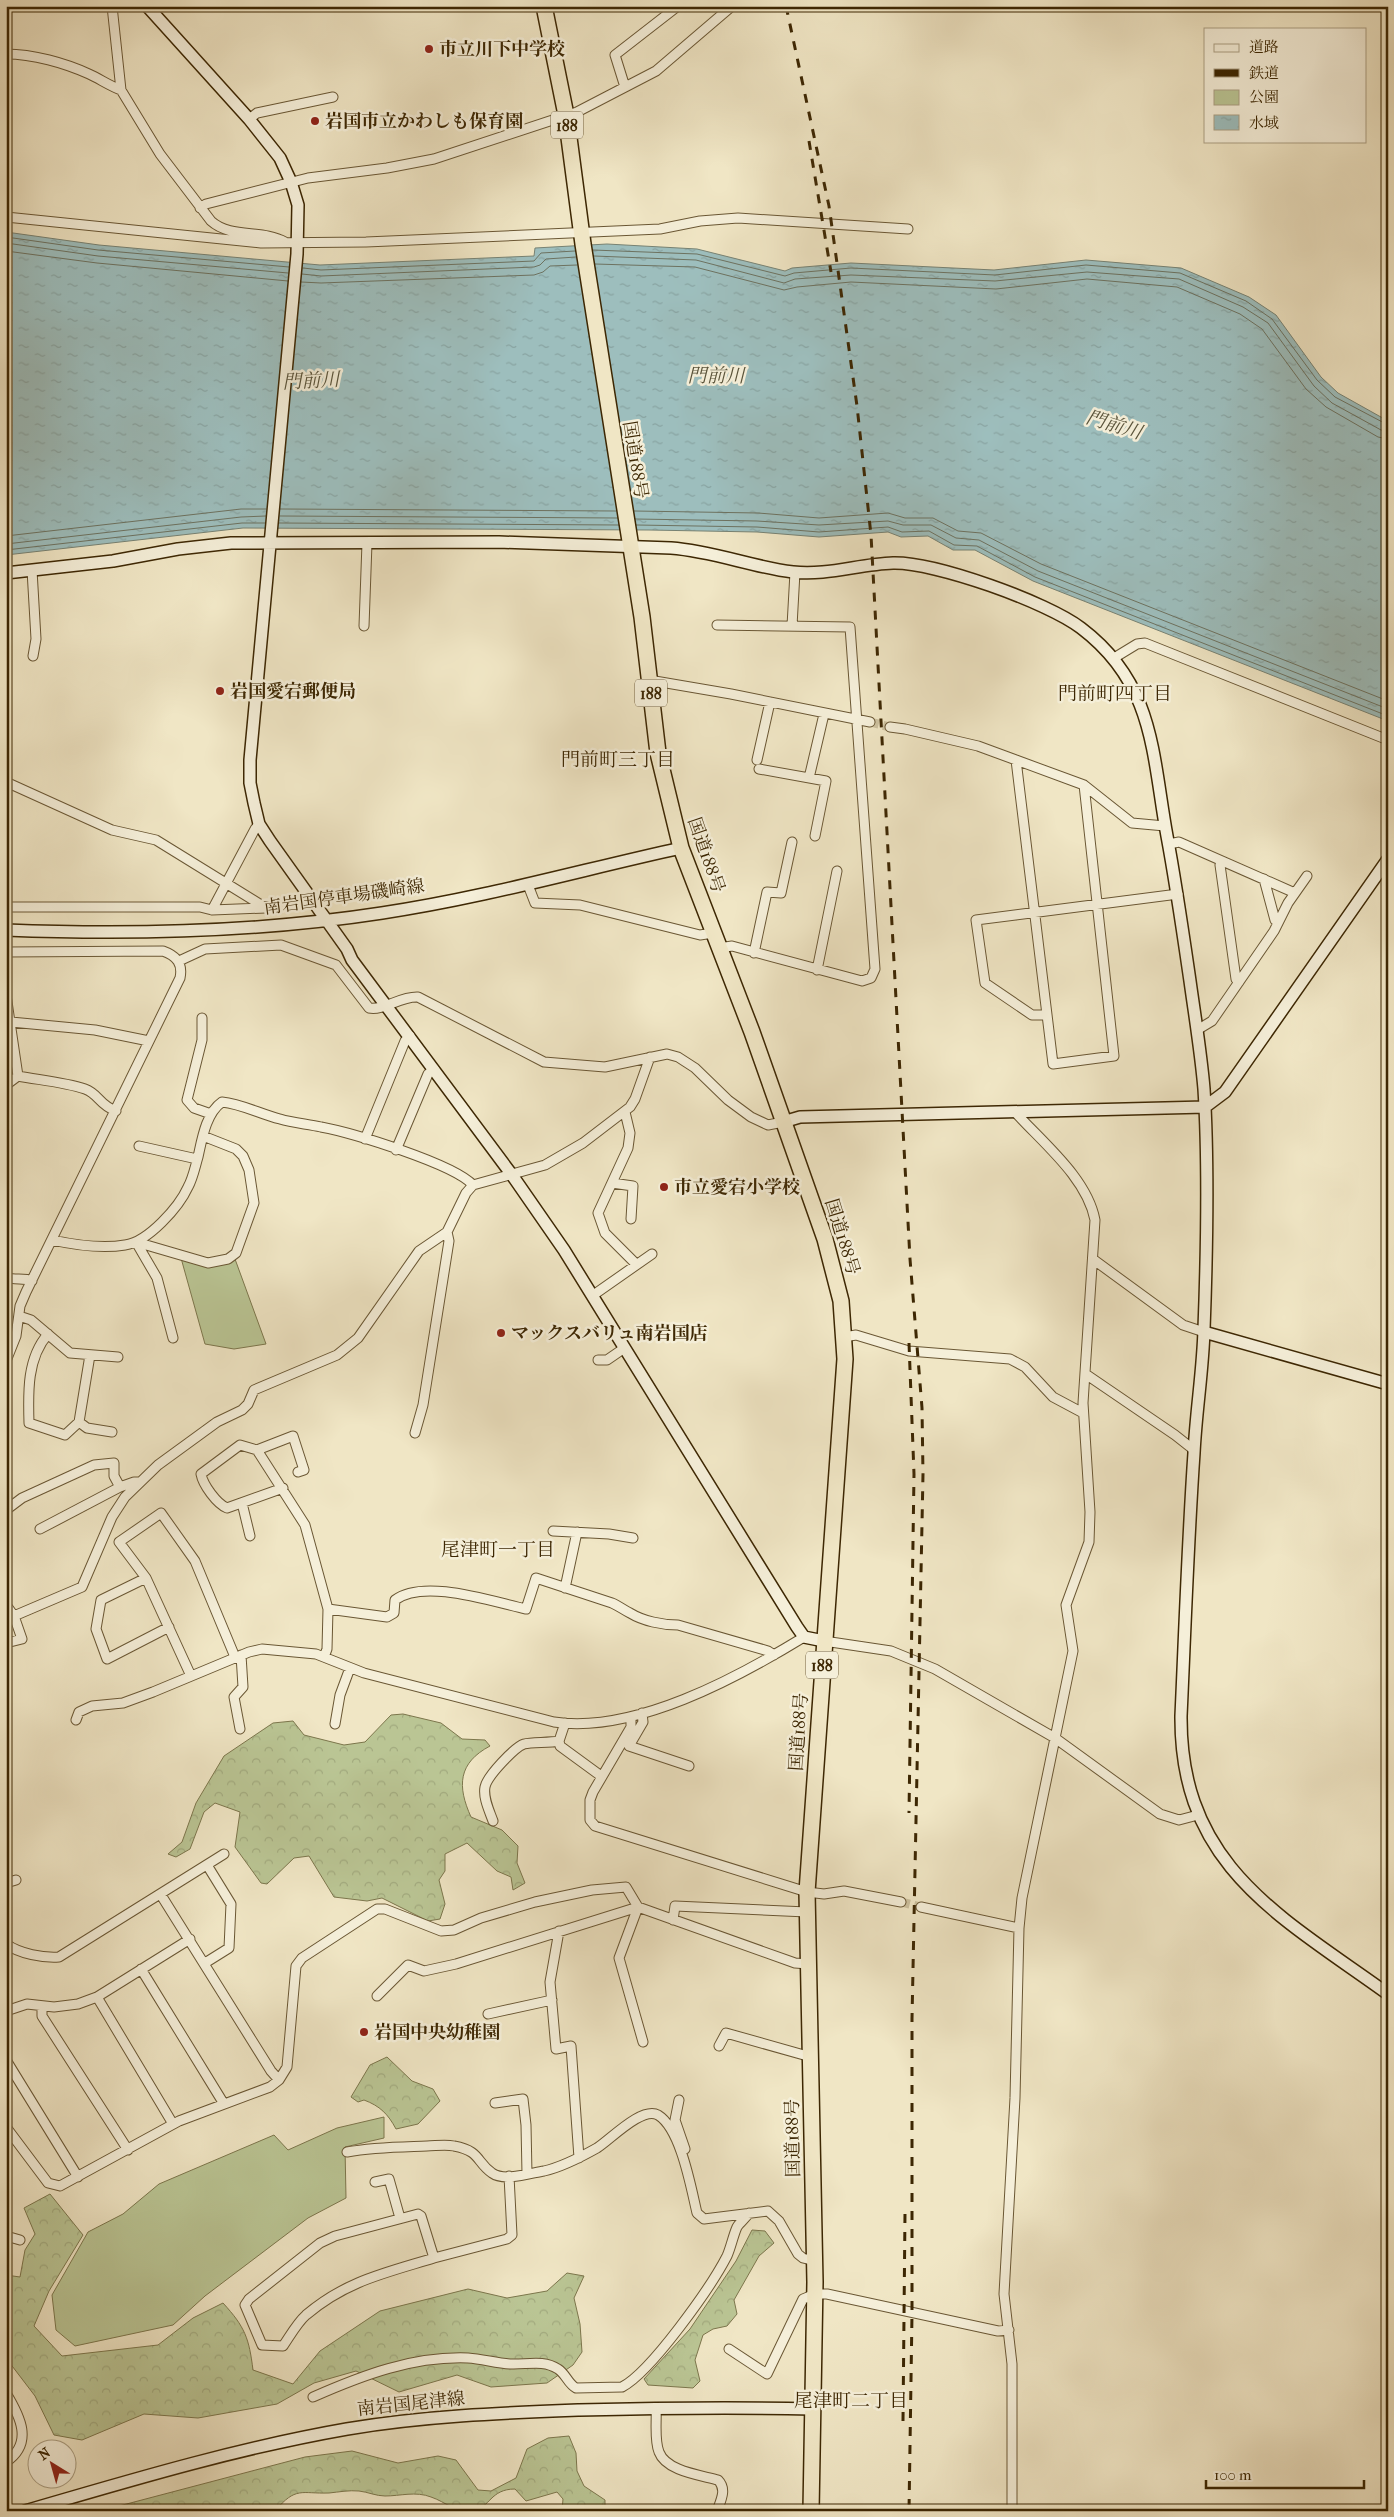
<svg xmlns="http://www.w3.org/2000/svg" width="1394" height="2517" font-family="'IM FELL French Canon','Noto Serif JP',serif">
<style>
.green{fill:#bac594;stroke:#7c764c}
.forest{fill:url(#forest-crowns);stroke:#7c764c}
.water{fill:url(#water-ripples);stroke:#778273}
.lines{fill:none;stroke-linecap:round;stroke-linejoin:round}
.shore{stroke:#6d7260;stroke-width:1}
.street-tunnel{stroke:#ccc09e;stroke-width:9;stroke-dasharray:9 4.5;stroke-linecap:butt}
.street-casing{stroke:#6a5734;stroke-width:11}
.secondary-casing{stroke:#3d2703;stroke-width:14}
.highway-casing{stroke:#3d2703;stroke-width:18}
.street{stroke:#f5efd9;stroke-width:9}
.secondary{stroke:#f5efd9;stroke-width:11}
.highway{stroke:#f0e6c5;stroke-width:15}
.rail{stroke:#3d2703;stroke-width:3;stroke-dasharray:9 9;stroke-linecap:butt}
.poi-dot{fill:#8f2418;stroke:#f5efd9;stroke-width:2}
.labels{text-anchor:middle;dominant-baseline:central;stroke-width:5;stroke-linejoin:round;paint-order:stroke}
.shield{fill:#f5efd9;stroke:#746343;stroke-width:1}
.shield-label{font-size:16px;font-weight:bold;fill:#3d2703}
.poi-label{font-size:18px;font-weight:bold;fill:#3d2703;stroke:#f5efd9;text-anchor:start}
.street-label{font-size:18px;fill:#3d2703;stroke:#f5efd9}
.water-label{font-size:19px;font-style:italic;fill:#5a543b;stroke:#f5efd9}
.neighbourhood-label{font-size:19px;fill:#3d2703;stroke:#f5efd9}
</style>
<defs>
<pattern id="forest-crowns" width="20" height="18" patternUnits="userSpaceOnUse" patternTransform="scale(1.25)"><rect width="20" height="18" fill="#bac594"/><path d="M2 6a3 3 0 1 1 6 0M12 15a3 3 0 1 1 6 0" fill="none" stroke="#a1a97e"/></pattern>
<pattern id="water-ripples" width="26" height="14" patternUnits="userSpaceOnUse" patternTransform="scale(1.25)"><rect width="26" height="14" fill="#9dbebd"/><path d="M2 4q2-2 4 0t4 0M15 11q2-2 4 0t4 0" fill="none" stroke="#88a3a1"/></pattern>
</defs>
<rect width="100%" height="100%" fill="#f0e6c5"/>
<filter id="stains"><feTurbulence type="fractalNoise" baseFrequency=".004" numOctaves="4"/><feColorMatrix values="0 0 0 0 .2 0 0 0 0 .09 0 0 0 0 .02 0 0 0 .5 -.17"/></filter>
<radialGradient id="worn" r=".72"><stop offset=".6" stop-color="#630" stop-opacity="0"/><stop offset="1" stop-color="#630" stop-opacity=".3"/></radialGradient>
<path class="green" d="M181 1258C202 1265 215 1271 235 1259L266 1344 234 1349 205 1344Z
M384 2117V2138L345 2147 346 2198 308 2218 205 2296 173 2325 75 2346 56 2330 52 2295 88 2232 123 2214 159 2184 274 2135 288 2150 337 2128Z"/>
<path class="forest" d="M403 1714 441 1723 462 1739 485 1740 490 1746C458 1763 457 1786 471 1817L502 1830 518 1846 517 1863 525 1883 513 1890 511 1877 497 1871 467 1843 445 1854V1871L439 1880 445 1904 440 1919 428 1921 382 1898 367 1901 334 1897 309 1856 294 1858 267 1884 261 1883 235 1847 240 1812 215 1803 204 1812 190 1849 176 1857 168 1854 182 1842 196 1803 224 1756 273 1723 293 1721 304 1735 344 1745 365 1742 391 1715Z
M387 2057 412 2081 433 2089 440 2101 418 2124 396 2129C388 2114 380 2106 364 2100L358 2102 351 2097 370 2065Z
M50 2194 83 2235 49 2291 34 2326 62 2356 158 2345 193 2318 223 2303C245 2327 249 2338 253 2370L293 2384 320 2351 380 2311 468 2289 507 2298 547 2291 567 2273 584 2276 574 2298 580 2324 582 2352 573 2365 547 2383 491 2387 457 2375 399 2392 356 2371 314 2383 277 2404 198 2418 144 2414 82 2440 54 2435 35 2396 6 2358V2275L20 2277 25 2250 35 2234 24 2208Z
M752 2230 765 2231 774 2243 759 2256 734 2300 737 2314 727 2326 713 2329 703 2335 695 2360 700 2381 693 2388 648 2385 644 2379 690 2329 736 2261Z
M569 2436 576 2453 577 2471 584 2486 605 2500V2511H562L563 2499 557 2492 526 2501 515 2489C490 2489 490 2508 473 2511 455 2513 446 2502 431 2497 416 2491 400 2496 385 2496 376 2496 368 2492 359 2491 349 2490 339 2492 329 2493 301 2494 296 2486 275 2511H100L305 2457 352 2451 398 2463 438 2456 456 2460 478 2490 491 2491 516 2478 527 2449 548 2438Z"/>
<path class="water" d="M6 232 99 245 320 265 534 256 535 248 607 244 697 249 785 271 792 268 851 263 994 270 1086 260 1181 268 1249 297 1276 315 1321 377 1338 393 1388 421V721L1033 581 975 550H953L928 536 901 537 888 532 819 537 757 532 649 530 243 528 6 555Z"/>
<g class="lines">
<path class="shore" d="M6 237 98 250 289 267
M6 243 98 256 288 273
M593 250 697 254 785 276 794 273 851 268 995 275 1086 265 1180 273 1246 301 1272 319 1317 380 1335 397 1388 425
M6 251 97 263 288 281
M594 256 696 260 784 283 795 279 851 275 995 281 1087 272 1179 279 1243 307 1268 323 1314 386 1332 403 1381 430 1388 431
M595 264 695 267 784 290 797 287 851 282 996 289 1087 279 1177 287 1240 314 1262 329 1306 389 1326 407 1378 437 1388 439
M303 268 321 270 534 261 541 253 575 251
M302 274 321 276 534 267 540 265 546 259 576 257
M301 282 321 283 534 275 543 272 550 266 577 265
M280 509 616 511
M634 511 758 513 819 518 888 513 905 518H933L958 531 981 533 1041 564 1388 701
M280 516 618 518
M635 519 757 521 819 525 888 521 903 525H931L956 538 979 540 1038 571 1388 709
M279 523 619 525
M636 525 757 527 819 532 888 527 902 532 929 531 954 545 977 546 1035 577 1388 716
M6 536 241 509H266
M6 544 241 517 266 516
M6 550 242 523H265"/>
<path class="street-tunnel" d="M870 722 890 727
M901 1902 921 1907"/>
<defs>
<path id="street" d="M112 6 121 90 160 154 211 221C231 239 262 229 285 242
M6 54C33 54 65 63 89 74 100 79 110 86 121 90
M625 87 615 55 678 6
M249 119 257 113 333 97
M200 208 206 204 308 178 387 168 434 159 577 112 656 71 732 6
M6 217 261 243 366 242 660 229 700 221 738 218 908 229
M32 570 36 639 33 656
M717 625 850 627 875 969 871 978 862 981 732 946 719 948
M364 626 367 543
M792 626 795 572
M1114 658 1137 644 1145 643 1388 740
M649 680 731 694 870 722
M890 727 905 729 978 746 1016 760 1084 785 1132 823 1165 826
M757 760 770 702
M1016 760 1053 1064 1114 1056 1084 785
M759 769 826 781 815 836
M809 778 824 714
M6 782 112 830 156 840 266 908
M1169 844 1179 842 1295 893
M1222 861 1220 865 1236 979 1239 982
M1264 879 1275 920 1278 922
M528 885 535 903 580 905 700 935 713 933
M6 907H200L212 910 266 908
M212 910 255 829 259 824
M6 952 163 951C177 956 183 964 180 978L26 1292 20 1306 16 1336 6 1361
M754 953 767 892 781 893 792 842
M179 961 205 949 281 945 336 965 369 1008C384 1011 400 996 418 997L544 1062 605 1067 667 1054 678 1057 695 1068 728 1100 751 1117 768 1125 783 1122
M817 970 837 871
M6 995 18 1076
M1046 1015H1032L985 983 976 920 1178 894
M202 1018V1040L187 1100 194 1108 211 1114
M11 1022 95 1030 149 1041
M1197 1030 1212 1021 1274 931 1288 903 1307 876
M18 1076C39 1080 64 1082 85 1089 99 1094 99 1105 116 1111
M6 1085 18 1076
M625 1112 630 1133 628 1148 598 1213 605 1233 636 1264
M365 1139 405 1041 410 1036
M139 1146 197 1159
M396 1150 428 1074 434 1069
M612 1183 633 1186 631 1219
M52 1240C75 1245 102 1249 125 1245 148 1242 179 1207 188 1187 193 1178 195 1167 198 1157 202 1139 206 1113 222 1102 242 1104 260 1114 280 1119 293 1123 308 1124 321 1127 353 1133 454 1164 473 1185
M1094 1260 1183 1325 1204 1332
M6 1277C15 1281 23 1277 32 1281
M592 1296 652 1254
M19 1316 31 1320 70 1353 118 1357
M48 1334C27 1358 28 1392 29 1423L65 1435 79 1422 90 1355
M844 1337 856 1335 909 1351 1010 1359 1025 1367 1053 1397 1083 1413
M173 1338 157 1278 136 1242 208 1263 228 1259 236 1253 254 1203 249 1170 243 1156 236 1149 203 1136
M598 1360H607L623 1349
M1087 1375 1175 1435 1194 1450
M79 1422 87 1428 112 1432
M415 1433 423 1405 449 1241 447 1232
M257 1450 240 1445 201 1474C203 1485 217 1504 227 1508L283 1488
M298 1472 304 1470 293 1436 257 1450 305 1525 328 1609 327 1649 324 1657
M242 1503 250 1536
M6 1510 22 1498 94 1465 114 1463V1476L120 1487
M40 1529 120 1487 134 1482H139
M553 1531 609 1534 633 1538
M146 1578 101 1600 96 1629 107 1659 169 1627
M565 1588 577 1532
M6 1605 14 1616 22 1639 6 1643
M328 1609 387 1617 394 1613 395 1600C424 1578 493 1602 526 1609L536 1578 612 1603C619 1606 624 1610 630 1613 643 1621 662 1625 678 1625L768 1651 774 1655
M14 1616 82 1587 112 1517 125 1497 158 1465 217 1422 242 1410 248 1404 254 1390 337 1355 358 1338 419 1251 447 1232 466 1193 473 1185 545 1165 583 1143 630 1107 635 1099 650 1057
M824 1641 891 1651 935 1669 1055 1738 1160 1814 1179 1820 1198 1815
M191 1676 146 1578 119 1542 161 1513 195 1561 235 1657
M642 1713 643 1722 629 1746 689 1766
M631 1717V1727L593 1792 590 1800V1820L595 1826 807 1892 824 1894 844 1891 901 1902
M76 1720 79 1712 92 1706 123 1703 153 1692 249 1652 262 1649 316 1654 364 1673 554 1722C634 1734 737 1678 804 1637
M565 1723 559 1741 560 1746 601 1776
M335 1724 340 1695 350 1668
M240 1729 234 1697 243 1687 241 1655
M493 1821C489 1810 483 1798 485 1787 487 1776 515 1747 524 1744 532 1742 549 1743 559 1741
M6 1883 16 1880
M161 1895 271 2071 279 2080
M921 1907 1019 1928
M673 1920 675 1906 807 1912
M559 1931 550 1982 556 2049 571 2046 579 2158
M6 1944C20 1954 43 1958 59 1957L224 1854
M205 1963 229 1948 231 1904 207 1865
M141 1969 224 2104
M377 1996 408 1965 424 1971 456 1964 638 1907 795 1963 808 1964
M97 1997 173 2124
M42 2006V2016L128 2150
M6 2011 27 2004 54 2007 78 2004 97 1997 190 1939
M488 2014 552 2000
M719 2046 726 2033 811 2057
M6 2060 78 2177
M679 2100 675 2120 685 2149
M495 2103 523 2099 526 2125 527 2174
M6 2127 48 2183 60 2186 179 2121 270 2087 279 2080 287 2067 296 1966 302 1958 377 1909H385L441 1931 454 1930 481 1918 535 1902 592 1890 626 1887 638 1907 619 1958 643 2042
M347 2152C374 2147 400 2147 427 2146 435 2146 445 2144 454 2146 481 2151 476 2162 492 2173 504 2182 531 2173 544 2171 562 2167 581 2157 597 2148 610 2140 642 2106 658 2115 681 2129 691 2188 697 2213L704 2219 768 2211 779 2221 798 2254 803 2258 815 2261
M375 2182 389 2179 400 2218
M418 2214 421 2216 434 2258C385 2273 346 2281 306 2315 297 2323 290 2336 283 2346L262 2345 245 2305 249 2299 320 2243 335 2236Z
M6 2236 20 2240
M434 2258 507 2239 512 2235 509 2176
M729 2349 767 2374 803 2299 815 2294H827L998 2331 1009 2330
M6 2393C20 2416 34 2443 6 2462
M313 2397C363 2375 413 2356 468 2358 482 2359 496 2363 510 2364 526 2365 543 2359 558 2369 566 2374 568 2384 576 2388L622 2387C651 2372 711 2287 727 2256 731 2247 733 2236 737 2227 740 2222 746 2218 749 2213
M656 2408C657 2421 654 2440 659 2452 666 2471 700 2475 718 2480 727 2489 721 2500 717 2511
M1012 2511V2364L1004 2294 1015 2098 1019 1928 1022 1898 1073 1651 1066 1605 1089 1542 1090 1512 1083 1403 1095 1220C1087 1178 1043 1143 1015 1112"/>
<path id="secondary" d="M147 6 249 119 280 158 291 182 298 205 297 254 250 760V783L254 803 259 824 270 841 347 949 352 960 512 1175 564 1250 797 1627 804 1637 824 1641
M6 573 113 561 178 549 231 543 499 542 671 548C713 551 752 567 793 572 826 576 860 564 893 563 935 562 1047 602 1081 628 1155 684 1152 754 1167 836 1176 884 1183 933 1190 981 1195 1017 1201 1053 1204 1089 1209 1168 1207 1250 1204 1329 1203 1370 1196 1411 1194 1453 1188 1540 1185 1628 1181 1716 1180 1866 1280 1916 1388 1994
M6 930C131 935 259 932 382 913 483 898 581 870 681 848
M783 1122 800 1117 1205 1107 1225 1092 1388 859
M1204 1332 1388 1384
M25 2511C131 2480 238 2448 347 2429 424 2416 502 2413 579 2410 657 2408 734 2407 812 2409"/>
<path id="highway" d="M544 6 566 115 583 244 642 617 658 753 681 848 752 1032 825 1239 841 1301 845 1359 807 1892 815 2282 811 2511"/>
</defs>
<use href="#street" class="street-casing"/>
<use href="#secondary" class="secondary-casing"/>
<use href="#highway" class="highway-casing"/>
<use href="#street" class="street"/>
<use href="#secondary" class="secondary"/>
<use href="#highway" class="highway"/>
<path class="rail" d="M786 6 829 206 857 406 871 535 910 1259 922 1408 923 1474 912 2019V2314L909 2511
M809 141 831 272
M909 1343 914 1474 909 1813
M903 2421 905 2213"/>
</g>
<g class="poi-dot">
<circle cx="429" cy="49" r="5"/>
<circle cx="315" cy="121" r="5"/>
<circle cx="220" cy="691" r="5"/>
<circle cx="664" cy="1187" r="5"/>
<circle cx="501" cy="1333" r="5"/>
<circle cx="364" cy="2032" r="5"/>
</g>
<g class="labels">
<g class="shield">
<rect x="551" y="111.5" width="32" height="27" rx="4"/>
<rect x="635" y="679.5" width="32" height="27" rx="4"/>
<rect x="806" y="1651.5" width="32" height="27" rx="4"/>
</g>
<g class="shield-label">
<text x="567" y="125">188</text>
<text x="651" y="693">188</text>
<text x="822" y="1665">188</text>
</g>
<g class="poi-label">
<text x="439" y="49">市立川下中学校</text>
<text x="325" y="121">岩国市立かわしも保育園</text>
<text x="230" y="691">岩国愛宕郵便局</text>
<text x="674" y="1187">市立愛宕小学校</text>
<text x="511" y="1333">マックスバリュ南岩国店</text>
<text x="374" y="2032">岩国中央幼稚園</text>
</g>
<g class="street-label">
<text transform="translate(635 460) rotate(81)">国道188号</text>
<text transform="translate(706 855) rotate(71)">国道188号</text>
<text transform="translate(344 897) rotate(-8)">南岩国停車場磯崎線</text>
<text transform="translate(842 1237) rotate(73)">国道188号</text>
<text transform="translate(799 1732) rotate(-86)">国道188号</text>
<text transform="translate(793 2138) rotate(-91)">国道188号</text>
<text transform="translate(411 2404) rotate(-6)">南岩国尾津線</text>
</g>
<g class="water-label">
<text x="716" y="376">門前川</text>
<text transform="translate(311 381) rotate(-3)">門前川</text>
<text transform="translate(1114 425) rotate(17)">門前川</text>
</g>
<g class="neighbourhood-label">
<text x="1115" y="694">門前町四丁目</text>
<text x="618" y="760">門前町三丁目</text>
<text x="498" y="1550">尾津町一丁目</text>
<text x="851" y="2401">尾津町二丁目</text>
</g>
</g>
<rect width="1394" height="2517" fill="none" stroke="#f0e6c5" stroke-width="25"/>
<rect x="8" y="8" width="1379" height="2502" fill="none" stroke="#3d2703" stroke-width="2.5"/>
<rect x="12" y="12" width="1369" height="2492" fill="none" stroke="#3d2703"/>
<rect x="1204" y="28" width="162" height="115" fill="#f5efd9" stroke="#ab9f83"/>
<rect x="1214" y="44" width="25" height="8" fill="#f5efd9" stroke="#ab9f83"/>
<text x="1249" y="52" font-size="15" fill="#3d2703">道路</text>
<rect x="1214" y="69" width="25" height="8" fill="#3d2703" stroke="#ab9f83"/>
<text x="1249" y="78" font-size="15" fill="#3d2703">鉄道</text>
<rect x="1214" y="90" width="25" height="15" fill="#bac594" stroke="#ab9f83"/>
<text x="1249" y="102" font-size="15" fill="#3d2703">公園</text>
<rect x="1214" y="115" width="25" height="15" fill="url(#water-ripples)" stroke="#ab9f83"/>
<text x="1249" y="128" font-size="15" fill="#3d2703">水域</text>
<g transform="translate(52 2464) rotate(323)"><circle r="24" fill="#f5efd9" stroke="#ab9f83"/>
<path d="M0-4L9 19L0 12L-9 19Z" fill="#8f2418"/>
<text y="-8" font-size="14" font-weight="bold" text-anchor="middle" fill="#3d2703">N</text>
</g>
<path d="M1206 2480v8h158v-8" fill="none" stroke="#3d2703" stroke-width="2.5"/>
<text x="1214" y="2480" font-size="15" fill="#3d2703" stroke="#f5efd9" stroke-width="4" paint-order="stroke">100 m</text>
<rect width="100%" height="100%" filter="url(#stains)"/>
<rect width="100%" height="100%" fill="url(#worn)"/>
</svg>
